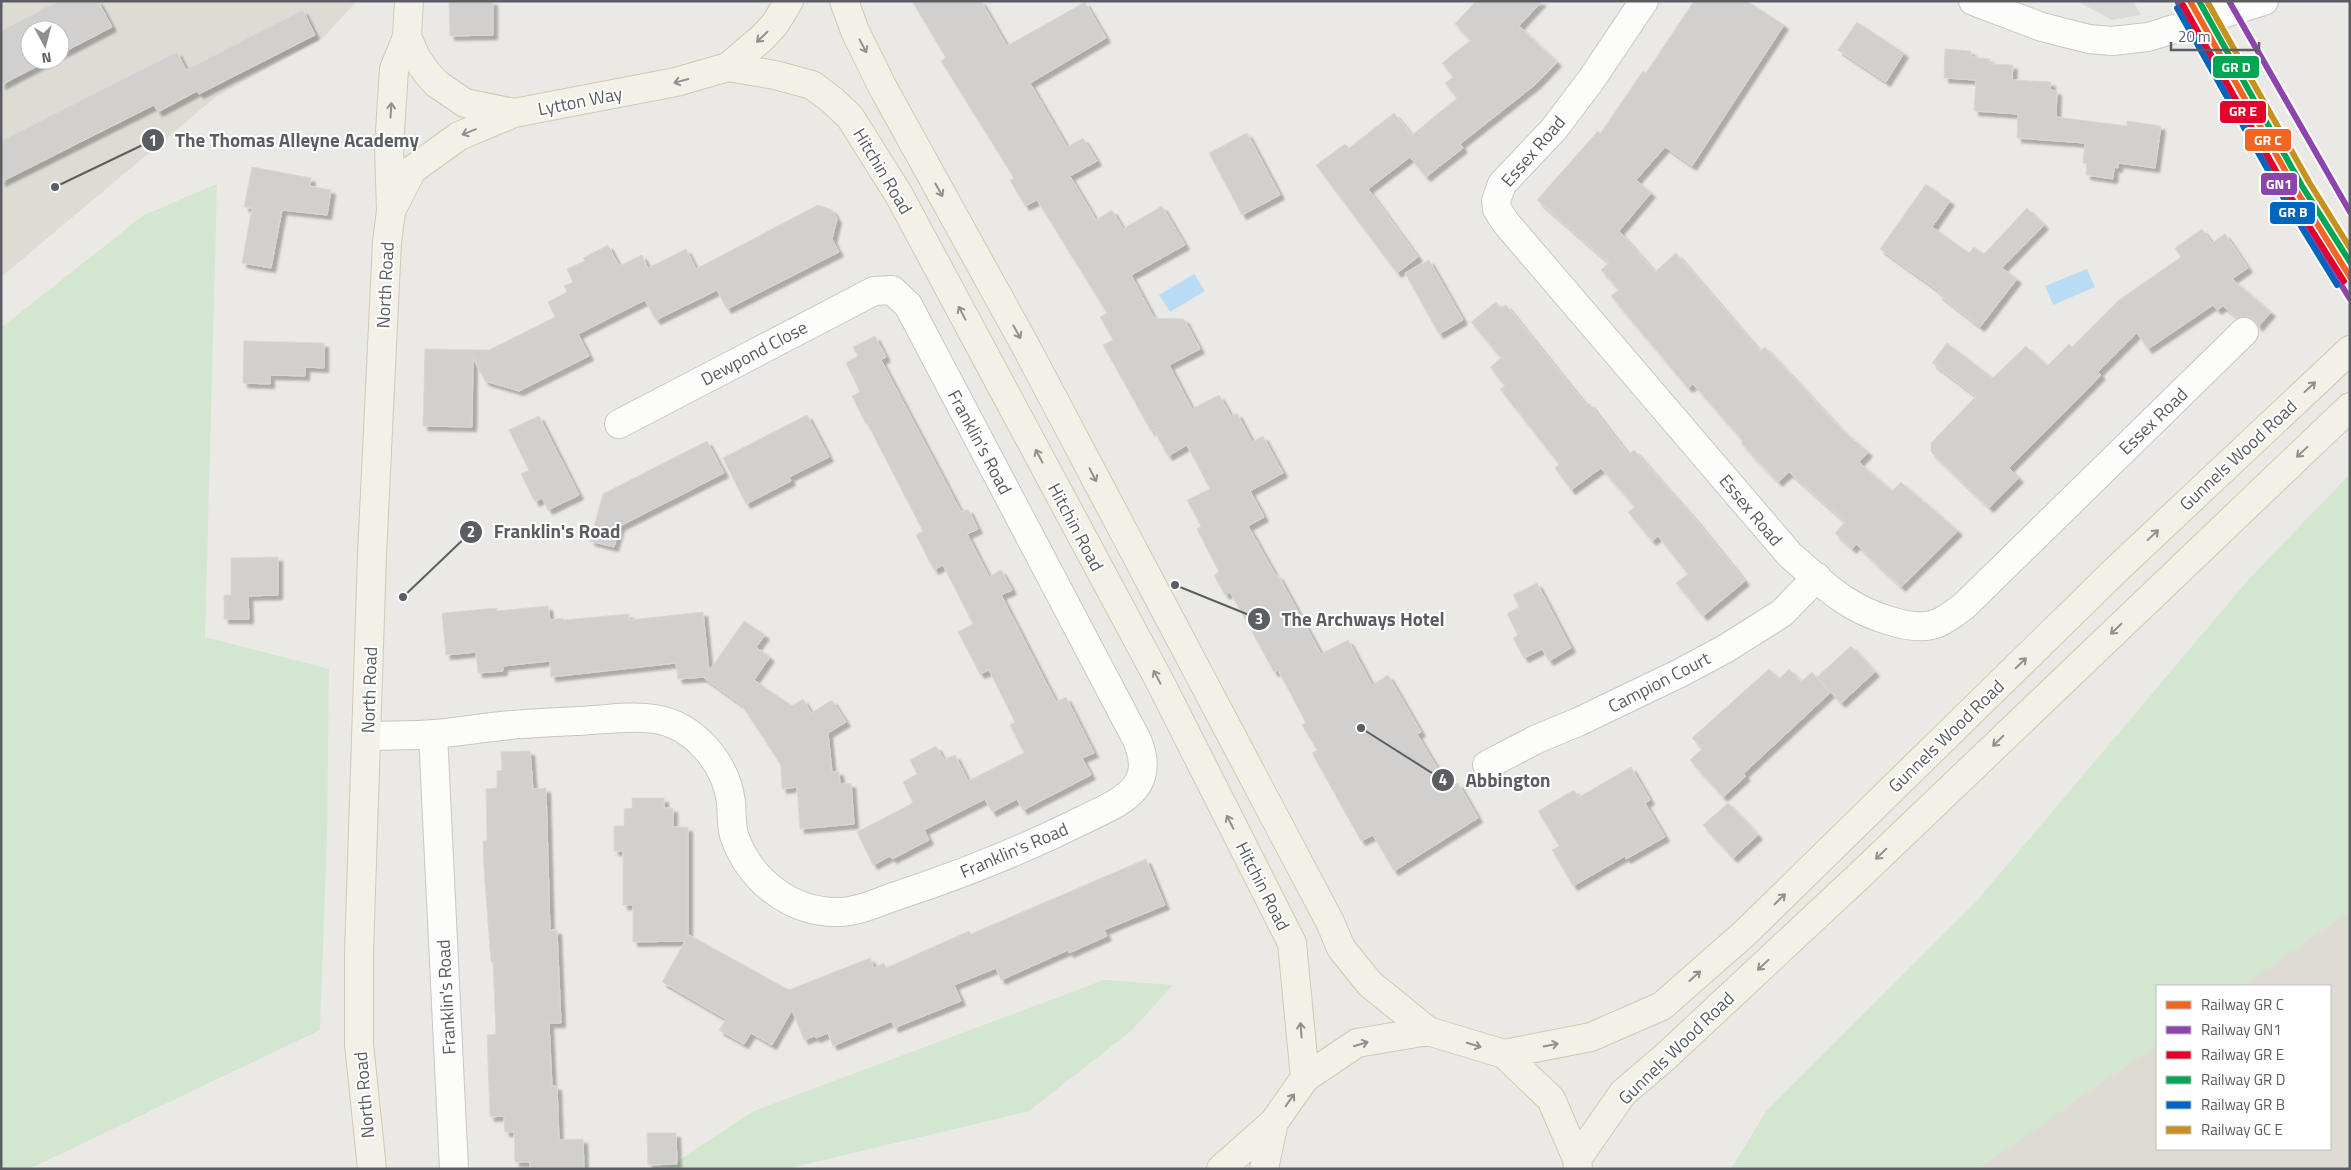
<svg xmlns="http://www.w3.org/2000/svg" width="2351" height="1170" font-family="'Titillium Web',sans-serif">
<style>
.industrial{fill:#dbdad6}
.education{fill:#dedbd4;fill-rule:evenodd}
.green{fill:#d2e6d0}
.water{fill:#b8dcf5}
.building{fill:#d1d0ce;stroke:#dad8d4;filter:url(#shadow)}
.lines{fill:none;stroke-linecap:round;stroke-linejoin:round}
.minor-casing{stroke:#c7c7c7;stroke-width:30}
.major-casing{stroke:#d2c9b3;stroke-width:30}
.minor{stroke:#fcfcfb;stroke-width:28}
.major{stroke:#f2f0e7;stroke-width:28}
.rail-1-casing{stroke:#fff;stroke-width:10}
.rail-2-casing{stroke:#fff;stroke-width:10}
.rail-3-casing{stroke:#fff;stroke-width:10}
.rail-4-casing{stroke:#fff;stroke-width:10}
.rail-5-casing{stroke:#fff;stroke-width:10}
.rail-6-casing{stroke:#fff;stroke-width:10}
.rail-1{stroke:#f26522;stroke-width:6}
.rail-2{stroke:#8e44ad;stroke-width:6}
.rail-3{stroke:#e4002b;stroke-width:6}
.rail-4{stroke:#00a651;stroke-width:6}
.rail-5{stroke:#0065bd;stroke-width:6}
.rail-6{stroke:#c8901d;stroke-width:6}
.oneway{stroke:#8f9191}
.labels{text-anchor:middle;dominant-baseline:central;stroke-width:4;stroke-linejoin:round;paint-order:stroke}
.street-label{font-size:18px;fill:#5a5e62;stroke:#fff}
.leader{fill:none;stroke:#5a5e62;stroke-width:2}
.callout-dot{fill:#5a5e62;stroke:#fff;stroke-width:2}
.mark-label{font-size:15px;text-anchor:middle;font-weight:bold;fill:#fff}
.callout-label{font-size:19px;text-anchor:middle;font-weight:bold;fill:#5a5e62;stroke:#fff;stroke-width:4;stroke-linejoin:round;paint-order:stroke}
.line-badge{stroke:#fff;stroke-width:2}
.badge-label{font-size:14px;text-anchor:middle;font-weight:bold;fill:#fff}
</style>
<defs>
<filter id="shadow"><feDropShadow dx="4.5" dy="4.5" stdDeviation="1" flood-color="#0004"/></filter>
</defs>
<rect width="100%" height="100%" fill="#eae9e5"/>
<path class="industrial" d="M2077 1H2133L2141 15 2112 20Z"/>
<path class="education" d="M1 1H357L323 38 217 96 1 277ZM30 30H60V60H30Z
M2350 911V1169H1977L2157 1044V1149H2330V986H2241Z"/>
<path class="green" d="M217 184 205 637 329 669 327 832 320 1030 29 1169H1V328L144 215Z
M2350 474V911L2241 986H2157V1044L1977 1169H1731L1767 1110 1976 902 2248 580Z
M1104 980 1173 985 1131 1031 1029 1111 786 1169H665L754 1111Z"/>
<path class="water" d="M2087 269 2095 287 2053 305 2045 286Z
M1194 274 1205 291 1170 312 1159 295Z"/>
<path class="building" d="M58 1H98L112 27 60 54V30H30V60H49L1 85V31Z
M449 1H493V35L450 36Z
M912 1H981L1007 46 1085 2 1106 38 1030 83 1067 147 1083 138 1097 161 1070 176 1096 220 1112 210 1123 229 1162 206 1185 245 1131 275 1154 318 1184 319 1200 349 1169 365 1192 409 1219 395 1231 416 1237 413 1252 442 1263 436 1283 473 1250 491 1264 517 1248 526 1276 576 1278 575 1321 654 1348 640 1372 685 1388 675 1421 732 1417 734 1449 788 1458 783 1478 818 1394 871 1373 835 1361 841 1312 753 1317 750 1302 725 1306 723 1278 670 1274 672 1230 592 1225 595 1214 575 1219 572 1197 529 1201 526 1187 500 1210 489 1187 445 1168 456 1154 430 1151 431 1103 345 1113 340 1100 317 1107 313 1037 200 1025 206 1010 180 1014 178 941 61 946 58Z
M1476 1H1542L1519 26 1557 62 1536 84 1460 144 1463 148 1426 177 1410 157 1368 189 1418 257 1397 273 1316 165 1345 144 1349 148 1394 113 1412 135 1457 98 1445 83 1453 77 1442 63 1471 40 1455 24Z
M1694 1H1747L1784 25 1692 166 1665 147 1636 180 1651 193 1619 231 1655 272 1676 253 1760 351 1765 347 1842 430 1868 452 1859 462 1892 491 1901 482 1958 531 1901 587 1856 544 1852 549 1835 533 1845 522 1789 472 1778 482 1741 443 1743 441 1693 384 1688 388 1611 296 1619 290 1601 270 1609 263 1537 200 1598 131 1600 134 1643 71 1646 73Z
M303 10 315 35 199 94 197 91 158 112 154 105 1 182V141L177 52 186 70Z
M1857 22 1904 53 1886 82 1838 50Z
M1945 49 1971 51V57L1990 59 1989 64 2013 65 2012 80 2051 82 2050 90 2057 91 2056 117 2127 126V121L2161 126 2155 168 2118 163V168L2114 167 2113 179 2086 175 2087 164 2083 163 2085 143 2017 138 2018 114 1974 111 1976 80 1944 78Z
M1247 133 1280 195 1242 215 1209 153Z
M252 167 311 178 310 186 331 190 327 215 282 210 271 268 242 263 252 208 244 207Z
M1926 184 1950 201 1932 227 1969 253 1974 247 1984 254 2027 208 2044 225 2002 268 2017 279 1980 327 1938 294 1940 292 1880 249Z
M818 205 832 210 837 219 832 239 839 252 727 309 717 290 656 320 645 300 578 334 589 356 519 391 485 381 473 358 472 427 423 426 425 349 489 350 555 317 548 302 567 292 564 286 573 282 567 269 585 261 583 258 608 245 619 266 642 255 648 268 686 249 696 269Z
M2202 229 2212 243 2225 234 2248 268 2232 279 2271 312 2258 327 2255 321 2249 317 2238 318 2223 306 2217 310 2213 305 2148 349 2137 333 2098 372 2101 375 2009 468 2019 478 1989 508 1931 452V443L1976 396 1932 363 1947 343 1993 378 2026 346 2047 366 2069 344 2072 347 2119 300 2181 257 2175 248Z
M1429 260 1463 320 1439 334 1405 273Z
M1496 302 1501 308 1506 305 1586 405 1589 403 1629 455 1634 450 1694 518 1745 581 1703 616 1676 583 1688 574 1658 536 1652 541 1628 512 1635 507 1601 468 1571 490 1555 468 1559 464 1500 389 1505 386 1490 367 1501 358 1471 322Z
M875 336 886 357 881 360 961 512 968 509 978 529 967 534 989 577 1001 570 1012 590 1001 595 1056 702 1066 697 1094 753 1082 758 1091 775 1023 810 1017 799 992 812 985 799 924 830 929 840 892 859 890 856 873 865 857 832 913 803 903 782 917 774 910 760 936 746 944 760 955 755 968 781 1024 753 1010 725 1015 722 989 670 980 674 958 632 973 624 943 565 934 570 916 535 923 531 867 423 866 424 852 396 860 392 846 363 858 356 853 347Z
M244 341 324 343V368L305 367V376L270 375V384L243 383Z
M807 415 829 457 789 477 791 481 746 504 723 458Z
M539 416 579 495 548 510 542 498 535 502 521 474 529 470 509 430Z
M707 441 724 473 620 526 614 547 590 541 603 494Z
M278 557V595L248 596 249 619H224V595H231V558Z
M1537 583 1571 648 1549 661 1542 649 1524 658 1513 638 1518 635 1507 614 1519 607 1513 595Z
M548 606 550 620 563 618V620L629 614V620L703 612 709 671 744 621 765 635 756 647 770 657 754 680 792 706 803 699 811 713 832 700 846 722 828 733 832 772 839 771 840 784 851 783 854 824 800 829 797 787 782 789 781 765 742 705 704 678 705 677 678 679 676 663 551 677 550 661 503 666V671L478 673 476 652 446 655 442 613 497 608V611Z
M1851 646 1875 672 1841 703 1817 677Z
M1769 669 1779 679 1789 669 1801 682 1812 672 1830 693 1743 774 1746 776 1723 797 1690 760 1702 749 1692 738Z
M530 751 533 789 546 788 550 930H557L561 1023H549L552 1086H557L559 1140 583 1139 584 1169H530V1162H515L514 1132H505L504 1116 490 1117 487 1035 496 1034 493 962H491L484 869 483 841H487L486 789 497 788V771L502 770 501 752Z
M1631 767 1650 800 1645 803 1665 837 1626 859 1625 856 1573 886 1552 850 1559 846 1538 811 1574 790 1579 797Z
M632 798H664V808H673V827H688V936L689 935 789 990 870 958 874 968 884 963 886 968 969 931 971 934 1146 859 1165 905 1104 930 1107 936 1069 953 1068 950 1001 980 996 968 954 985 961 1001 894 1028 892 1021 833 1046 828 1033 816 1038 814 1036 804 1040 792 1010 772 1045 751 1033 744 1044 719 1030 726 1019 662 982 685 941 633 942V905H623V851H614V826H624V809L632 808Z
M1728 803 1758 835 1733 858 1703 825Z
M647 1133H676L677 1164 648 1165Z"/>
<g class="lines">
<defs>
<path id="minor" d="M1644 1 1591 80 1554 129 1502 184 1496 201 1497 209 1506 223 1790 555C1807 569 1824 587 1843 599 1865 614 1913 634 1938 623 1947 619 1956 612 1964 606L2244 332
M1973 1 2042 27 2089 39 2112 41 2148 37 2264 1
M433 734 454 1169
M368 736C390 735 413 736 435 734 460 732 485 727 511 725 533 723 556 722 578 721 603 720 630 715 655 719 694 725 726 763 731 802 732 814 731 824 734 835 749 880 791 913 839 912 859 912 880 901 899 895 963 874 1025 849 1085 819 1122 801 1157 788 1137 740L908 305 892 290 874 291 619 424
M1487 765 1537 739 1578 722 1680 673 1725 649 1782 613 1817 577"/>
<path id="major" d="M409 1 407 37 417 59 427 73 437 84 465 103 514 113 676 82 728 67 762 38 775 24 789 1
M844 1 855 31 882 86 1025 345 1330 922 1341 948 1370 984 1428 1031
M728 67 775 75 812 85 832 100 850 117 899 195 1158 678 1292 943 1305 1078
M392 209 412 170 459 136 514 113
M1504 1054 1591 1037 1662 1006 1745 933 2118 568 2350 350
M1577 1159 1623 1093 1664 1058 1859 876 2350 407
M372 1169 359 1044V953L372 555 387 242 391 211 389 147 394 69 407 37
M1221 1169 1274 1122
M1264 1169 1274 1122 1305 1078 1357 1043 1428 1031 1504 1054 1551 1099 1577 1159 1578 1169"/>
</defs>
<use href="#minor" class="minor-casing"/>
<use href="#major" class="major-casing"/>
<use href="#minor" class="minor"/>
<use href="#major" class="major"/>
<defs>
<path id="rail-1" d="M2190 1 2296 190 2350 277"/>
<path id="rail-2" d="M2177 1 2286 196 2350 299
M2229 1 2350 212"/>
<path id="rail-3" d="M2183 5 2289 194 2344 281"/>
<path id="rail-4" d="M2199 1 2302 186 2350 262"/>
<path id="rail-5" d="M2177 8 2283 197 2337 285"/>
<path id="rail-6" d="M2207 1 2309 182 2350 248"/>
</defs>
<use href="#rail-1" class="rail-1-casing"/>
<use href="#rail-2" class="rail-2-casing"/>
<use href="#rail-3" class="rail-3-casing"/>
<use href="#rail-4" class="rail-4-casing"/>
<use href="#rail-5" class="rail-5-casing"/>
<use href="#rail-6" class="rail-6-casing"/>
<use href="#rail-1" class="rail-1"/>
<use href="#rail-2" class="rail-2"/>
<use href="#rail-3" class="rail-3"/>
<use href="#rail-4" class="rail-4"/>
<use href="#rail-5" class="rail-5"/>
<use href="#rail-6" class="rail-6"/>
</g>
<defs><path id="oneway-shaft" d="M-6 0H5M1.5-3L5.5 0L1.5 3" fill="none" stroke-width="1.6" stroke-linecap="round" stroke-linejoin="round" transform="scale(1.25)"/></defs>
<g class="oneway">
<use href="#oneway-shaft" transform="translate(762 37) rotate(136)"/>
<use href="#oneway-shaft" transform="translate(863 46) rotate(62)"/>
<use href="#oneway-shaft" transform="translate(681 81) rotate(165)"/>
<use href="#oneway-shaft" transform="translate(391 110) rotate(-86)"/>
<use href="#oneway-shaft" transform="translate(469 132) rotate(158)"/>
<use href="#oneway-shaft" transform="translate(939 190) rotate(61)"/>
<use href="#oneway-shaft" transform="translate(962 313) rotate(-118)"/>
<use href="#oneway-shaft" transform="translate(1017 332) rotate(61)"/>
<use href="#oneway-shaft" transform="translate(2310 387) rotate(-43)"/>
<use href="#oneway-shaft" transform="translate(2302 452) rotate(137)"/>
<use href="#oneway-shaft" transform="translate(1039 456) rotate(-118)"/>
<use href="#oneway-shaft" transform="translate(1093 475) rotate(62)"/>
<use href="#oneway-shaft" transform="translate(2153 535) rotate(-43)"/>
<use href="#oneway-shaft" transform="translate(2116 629) rotate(136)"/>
<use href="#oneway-shaft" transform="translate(2021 663) rotate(-44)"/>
<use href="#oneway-shaft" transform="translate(1157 677) rotate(-118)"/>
<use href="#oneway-shaft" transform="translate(1998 741) rotate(136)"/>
<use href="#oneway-shaft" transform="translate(1230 822) rotate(-117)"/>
<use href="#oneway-shaft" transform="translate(1881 854) rotate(136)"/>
<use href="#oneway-shaft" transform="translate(1780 899) rotate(-44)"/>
<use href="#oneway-shaft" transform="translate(1763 965) rotate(137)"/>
<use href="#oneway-shaft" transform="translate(1695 976) rotate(-42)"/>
<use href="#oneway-shaft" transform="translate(1301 1030) rotate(-95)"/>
<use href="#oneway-shaft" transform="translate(1361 1044) rotate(-17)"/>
<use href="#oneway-shaft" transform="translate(1474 1045) rotate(17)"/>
<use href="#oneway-shaft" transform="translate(1551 1045) rotate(-11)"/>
<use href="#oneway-shaft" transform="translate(1290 1100) rotate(-55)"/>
</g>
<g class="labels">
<g class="street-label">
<text transform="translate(580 101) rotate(-11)">Lytton Way</text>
<text transform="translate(1533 151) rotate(-49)">Essex Road</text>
<text transform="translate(883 171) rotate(59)">Hitchin Road</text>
<text transform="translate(385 285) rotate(-87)">North Road</text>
<text transform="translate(754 353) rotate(-28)">Dewpond Close</text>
<text transform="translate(2153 421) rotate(-44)">Essex Road</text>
<text transform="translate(980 442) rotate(62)">Franklin's Road</text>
<text transform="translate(2238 455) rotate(-43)">Gunnels Wood Road</text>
<text transform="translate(1751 510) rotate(50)">Essex Road</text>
<text transform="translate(1076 527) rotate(62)">Hitchin Road</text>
<text transform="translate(1659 682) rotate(-27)">Campion Court</text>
<text transform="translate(369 690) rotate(-88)">North Road</text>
<text transform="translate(1946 736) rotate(-44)">Gunnels Wood Road</text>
<text transform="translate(1014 850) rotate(-23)">Franklin's Road</text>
<text transform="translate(1263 886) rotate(63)">Hitchin Road</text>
<text transform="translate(446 997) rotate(-93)">Franklin's Road</text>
<text transform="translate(1676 1048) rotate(-44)">Gunnels Wood Road</text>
<text transform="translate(364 1095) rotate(-95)">North Road</text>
</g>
</g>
<path class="leader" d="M55 187L153 140M403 597L471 532M1175 585L1259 619M1361 728L1443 780"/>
<g class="callout-dot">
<circle cx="55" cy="187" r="5"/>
<circle cx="403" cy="597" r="5"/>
<circle cx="1175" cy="585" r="5"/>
<circle cx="1361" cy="728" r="5"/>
<circle cx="153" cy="140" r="12"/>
<circle cx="471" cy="532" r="12"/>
<circle cx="1259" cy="619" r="12"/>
<circle cx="1443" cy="780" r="12"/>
</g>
<g class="mark-label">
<text x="153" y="146">1</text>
<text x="471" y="537">2</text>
<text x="1259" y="624">3</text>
<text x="1443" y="785">4</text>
</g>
<g class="callout-label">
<text x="297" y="147">The Thomas Alleyne Academy</text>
<text x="557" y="538">Franklin's Road</text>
<text x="1363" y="626">The Archways Hotel</text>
<text x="1508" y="787">Abbington</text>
</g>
<g class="line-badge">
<rect x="2212" y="55" width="48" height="24" rx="5" fill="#00a651"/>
<rect x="2219" y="100" width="48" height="24" rx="5" fill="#e4002b"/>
<rect x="2244" y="128" width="48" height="24" rx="5" fill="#f26522"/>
<rect x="2260" y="172" width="38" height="24" rx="5" fill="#8e44ad"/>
<rect x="2269" y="201" width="47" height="24" rx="5" fill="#0065bd"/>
</g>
<g class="badge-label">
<text x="2236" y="72">GR D</text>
<text x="2243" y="116">GR E</text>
<text x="2268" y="145">GR C</text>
<text x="2279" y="189">GN1</text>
<text x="2293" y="217">GR B</text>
</g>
<rect width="2351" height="1170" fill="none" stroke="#5a5e62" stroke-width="5"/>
<rect x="2156" y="985" width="175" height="165" fill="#ffffff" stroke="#bdbfc0"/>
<rect x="2166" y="1001" width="25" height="8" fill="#f26522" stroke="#bdbfc0"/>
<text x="2201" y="1010" font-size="15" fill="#5a5e62">Railway GR C</text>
<rect x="2166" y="1026" width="25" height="8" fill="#8e44ad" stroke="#bdbfc0"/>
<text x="2201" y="1035" font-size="15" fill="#5a5e62">Railway GN1</text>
<rect x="2166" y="1051" width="25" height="8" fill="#e4002b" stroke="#bdbfc0"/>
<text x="2201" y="1060" font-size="15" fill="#5a5e62">Railway GR E</text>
<rect x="2166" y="1076" width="25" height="8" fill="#00a651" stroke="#bdbfc0"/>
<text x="2201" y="1085" font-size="15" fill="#5a5e62">Railway GR D</text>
<rect x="2166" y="1101" width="25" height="8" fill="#0065bd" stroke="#bdbfc0"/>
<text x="2201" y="1110" font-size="15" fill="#5a5e62">Railway GR B</text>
<rect x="2166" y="1126" width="25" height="8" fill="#c8901d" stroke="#bdbfc0"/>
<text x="2201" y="1135" font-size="15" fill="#5a5e62">Railway GC E</text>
<g transform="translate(45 45) rotate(173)"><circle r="24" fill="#ffffff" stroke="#bdbfc0"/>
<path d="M0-4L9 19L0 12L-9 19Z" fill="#8c8f90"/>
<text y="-8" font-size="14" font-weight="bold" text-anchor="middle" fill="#5a5e62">N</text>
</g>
<path d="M2171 42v8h88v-8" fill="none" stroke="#5a5e62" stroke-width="2.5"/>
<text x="2178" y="42" font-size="15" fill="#5a5e62" stroke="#ffffff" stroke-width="4" paint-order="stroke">20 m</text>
</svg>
